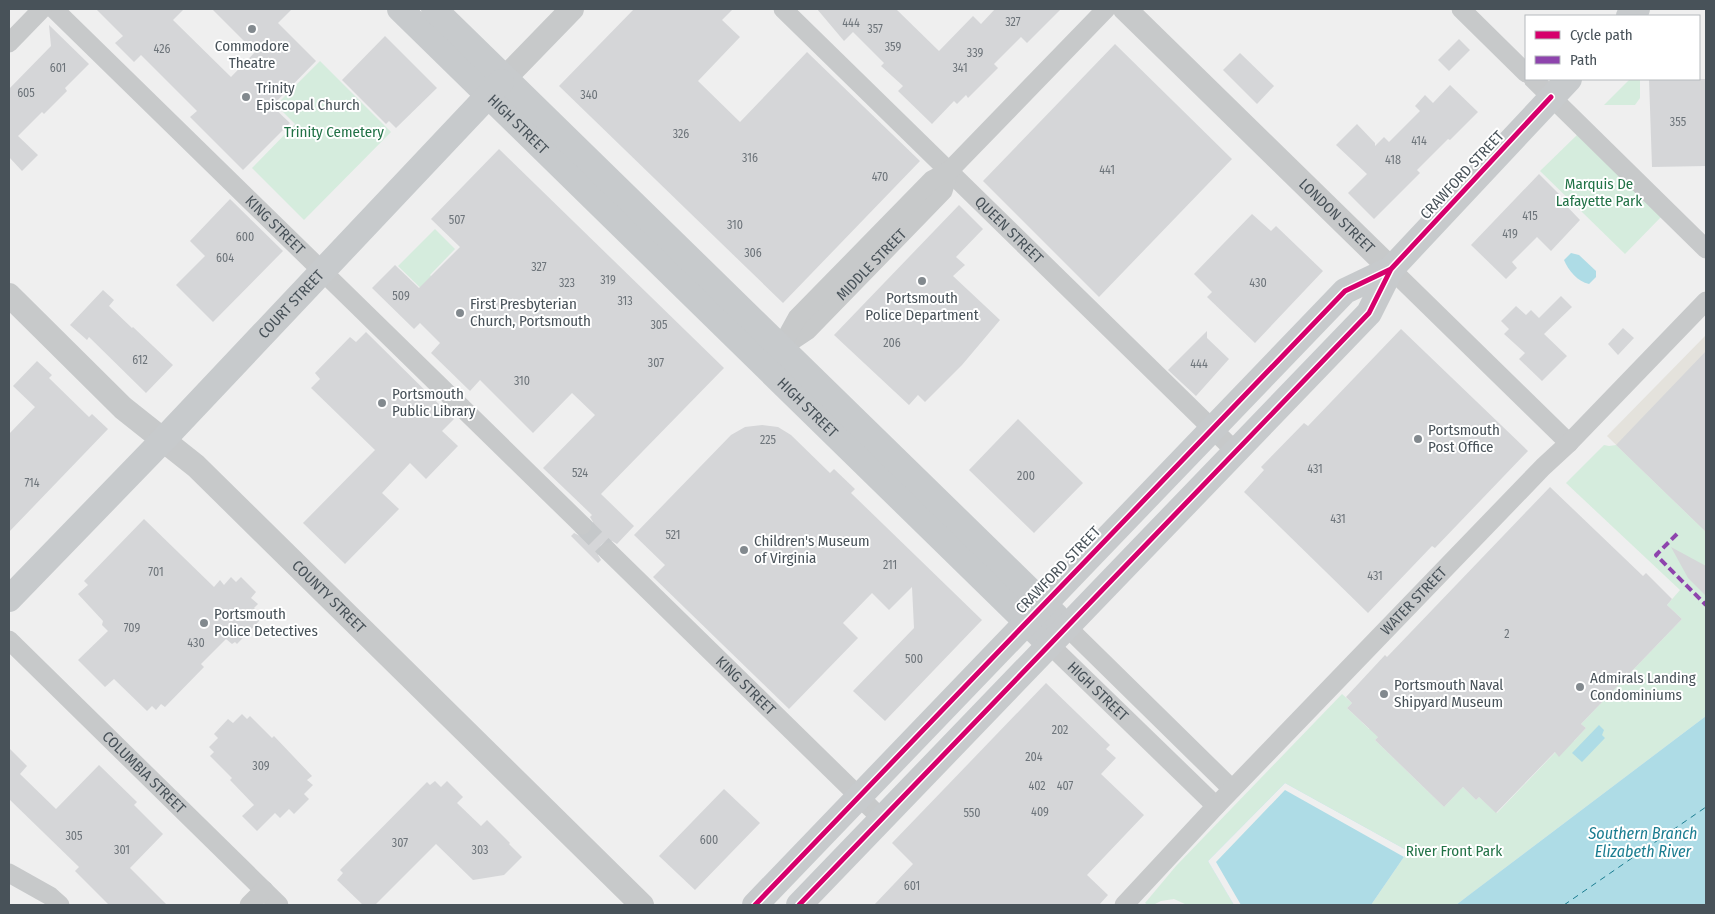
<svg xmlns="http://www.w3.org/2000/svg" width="1715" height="914" font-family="'Fira Sans Condensed',sans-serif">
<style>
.commercial{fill:#e4e2dc}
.green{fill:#d5ecdd}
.water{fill:#aedce6}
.pier{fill:#efefef}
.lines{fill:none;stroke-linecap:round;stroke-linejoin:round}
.ferry{stroke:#1b7d91;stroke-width:1;stroke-dasharray:6 5;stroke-linecap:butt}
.building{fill:#d5d6d8}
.minor-tunnel{stroke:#c5c8ca;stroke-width:19;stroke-dasharray:19 9;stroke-linecap:butt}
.minor{stroke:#c7c9ca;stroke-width:19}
.tertiary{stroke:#c7c9ca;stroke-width:24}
.secondary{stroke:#c7cacc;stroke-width:26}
.quiet{stroke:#8e44ad;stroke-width:4;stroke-dasharray:8 4;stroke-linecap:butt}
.cycleway-casing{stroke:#fff;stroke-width:8}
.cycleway{stroke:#d6006c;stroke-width:5}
.poi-dot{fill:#82898e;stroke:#fff;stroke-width:2}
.labels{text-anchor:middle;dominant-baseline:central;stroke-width:4;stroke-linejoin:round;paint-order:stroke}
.number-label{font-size:12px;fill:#6d747a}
.poi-label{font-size:15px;fill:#485259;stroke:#fff;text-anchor:start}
.street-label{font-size:15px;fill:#485259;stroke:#fff}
.park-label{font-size:15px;fill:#217246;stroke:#fff}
.water-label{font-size:16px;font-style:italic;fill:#1b7d91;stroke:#fff}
</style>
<rect width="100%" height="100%" fill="#efefef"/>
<path class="commercial" d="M1706 335V532L1607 436Z"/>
<path class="green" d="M320 61 391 132 304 220 252 168 295 124 276 105Z
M1630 79H1640V98L1635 105H1604Z
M1577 135 1661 217 1625 254 1540 171Z
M435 229 455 249 430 275 446 291 435 302 398 266Z
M1604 445 1609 446 1616 445 1706 532V716L1456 905H1371L1408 851 1208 861 1234 905H1187L1174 899 1161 901 1153 905H1148L1145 903 1176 866 1342 694 1352 703 1347 708 1369 729 1375 724 1383 732 1375 740 1444 807 1463 787 1476 800 1479 797 1497 813 1570 737 1574 741 1586 728 1581 724 1682 619 1667 605 1680 590 1566 483Z"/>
<path class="water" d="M1571 253 1579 255 1596 271V277L1589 284C1578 282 1568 270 1564 260Z
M1706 716V905H1456L1469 895Z
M1599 725 1604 730 1602 735 1605 738 1582 762 1572 753Z
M1285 783 1408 851 1371 905H1234L1208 861Z"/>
<path class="pier" d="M1285 783 1408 851 1404 857 1285 790 1216 862 1241 905H1234L1208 861Z"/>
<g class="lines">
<path class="ferry" d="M1564 905 1706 807"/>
</g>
<path class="building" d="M96 9H184L173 20 231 77 255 52 212 9H292L278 23 316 61 272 106 290 123 243 170 190 117 197 111 141 55 134 62 115 43 123 36Z
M634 9H733L722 20 740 37 698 81 740 122 807 52 920 161 783 303 559 86Z
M817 9H896L939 51 973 16 981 24 995 9H1061L1027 43 1021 37 994 64 998 68 968 98 966 95 957 104 954 101 932 124 898 91 903 86 881 66 884 63 853 32 844 41Z
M49 25 89 64 65 88 67 91 44 114 42 112 18 136 38 155 22 171 9 157V89L51 46Z
M385 36 437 88 396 128 389 121 386 124 342 80Z
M1459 39 1470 50 1449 71 1438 60Z
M1115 44 1232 159 1099 297 983 181Z
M1240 53 1274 86 1257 104 1223 70Z
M1649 79H1706V166L1652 167Z
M1450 85 1478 112 1450 140 1448 139 1417 170 1420 173 1374 219 1348 193 1367 174 1336 145 1357 124 1375 143V146L1384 137 1389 142 1420 111 1415 106 1425 95 1433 103Z
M499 149 724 368 601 494 634 526 617 544 612 541H606L601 545 598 550V555L601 560 598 563 571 536 574 533 580 536H585L590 532 593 527V522L590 517 592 515 543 468 595 415 572 393 533 433 480 380 470 391 431 353 440 343 420 323 414 329 372 288 395 265 419 288 460 247 431 219Z
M1539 174 1560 195 1558 197 1580 220 1551 251 1537 237 1512 262 1517 268 1506 279 1471 245Z
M230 199 283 251 213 322 176 285 205 256 190 241Z
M959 205 983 229 956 257 965 265 953 276 1000 320 962 365 925 402 918 395 909 405 834 335Z
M1252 214 1271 231 1276 226 1323 271 1255 343 1207 297 1212 292 1194 274Z
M103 290 114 300 109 306 132 328 133 327 173 365 146 393 89 337 87 340 70 325Z
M1561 296 1572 307 1544 334 1567 356 1542 381 1519 359 1525 353 1504 334 1509 329 1501 321 1516 306 1526 315 1531 310 1539 318Z
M1623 328 1634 338 1618 355 1608 344Z
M1401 329 1528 451 1435 548 1432 546 1368 613 1244 492 1264 470 1261 467 1304 423 1308 426Z
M1207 331V338L1229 359 1196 396 1168 370Z
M366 332 454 419 442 431 458 446 426 479 410 463 382 493 399 509 345 564 303 523 375 450 311 388 320 379 315 373 350 337 356 342Z
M1706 351V532L1616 445Z
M37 361 52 375 49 378 89 417 92 414 108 429 9 532V434L35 407 13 386Z
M1018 419 1083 483 1034 533 969 470Z
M762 425 778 427 791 435 830 473 834 469 855 489 851 493 982 620 885 721 853 691 914 628 912 587 889 610 872 593 843 623 858 638 789 709 653 577 665 565 634 535 731 435 745 427Z
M1550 487 1643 576 1646 573 1672 599 1667 605 1682 619 1581 724 1586 728 1559 757 1555 752 1496 813 1479 797 1476 800 1463 787 1444 807 1375 740 1378 737 1347 708 1352 703 1346 697 1385 655 1387 657Z
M144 519 214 587 220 580 224 585 231 577 236 582 241 577 256 592 251 598 258 604 254 608 263 617 237 644 235 642 232 644 226 639 201 664 204 667 165 707 161 704 156 710 152 706 147 711 114 679 105 687 78 660 108 631 102 625 103 621 78 594 88 585 84 581Z
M1671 547 1706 566V596L1688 578Z
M1046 683 1110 745 1106 749 1116 758 1101 774 1144 815 1087 875 1108 895 1099 905H874L913 864 892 843Z
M242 714 247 719 250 716 272 738 274 736 312 776 307 780 313 785 304 794 309 799 294 814 289 809 280 818 275 813 257 831 242 816 254 805 230 780 232 778 210 756 214 752 209 747 218 738 214 734 228 719 233 723Z
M9 748 27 766 20 774 56 809 99 765 137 802 134 805 163 834 130 868 167 905H109L75 871 79 867 9 799Z
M435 781 441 787 447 781 463 797 457 803 481 826 487 820 510 843 509 844 522 857 504 875 473 880 436 844 375 905H363L337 880 343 873 340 870 427 782 430 785Z
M724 789 760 823 695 890 659 856Z"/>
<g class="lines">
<path class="minor-tunnel" d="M582 525 609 552"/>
<g class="minor">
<path id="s1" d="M54 9 582 525"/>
<path id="s2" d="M783 9 1235 451"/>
<path d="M1461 9 1526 73"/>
<path d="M9 43 42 9"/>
<path d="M1533 79 1706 249"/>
<path d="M1391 269 1569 443"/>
<path id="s3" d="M784 346 808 330 943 191 949 171"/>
<path d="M781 347 797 318 932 180 949 171 1106 9"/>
<path id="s4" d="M609 552 882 819"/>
<path d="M1066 626 1232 789"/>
<path id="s5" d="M9 640 279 905"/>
<path id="s6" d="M1049 644 1216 806"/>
<path d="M9 873 50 896 60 905"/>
<path d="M249 905 264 890"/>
<path id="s7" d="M1124 905 1216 806 1543 467 1569 443 1706 301"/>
</g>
<g class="tertiary">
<path id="s8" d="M1125 9 1391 269"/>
<path d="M505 78 572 9"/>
<path id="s9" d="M9 295 123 408 196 466 642 905"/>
</g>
<g class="secondary">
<path id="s10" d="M400 9 1049 644"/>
<path d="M434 9 1056 616"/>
<path d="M1629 16 1637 9"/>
<path id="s11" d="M9 599 163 440 501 82"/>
<path d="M755 905 1345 291 1391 269"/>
<path d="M799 905 1369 313 1391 269 1569 79"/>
</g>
<path class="quiet" d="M1677 534 1656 555 1706 605"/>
<defs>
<path id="cycleway" d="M755 905 1345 291 1391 269
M799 905 1369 313 1391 269 1551 97"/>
</defs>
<use href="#cycleway" class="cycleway-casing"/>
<use href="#cycleway" class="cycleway"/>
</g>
<g class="poi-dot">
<circle cx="252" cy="29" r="5"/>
<circle cx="246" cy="97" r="5"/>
<circle cx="922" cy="281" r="5"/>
<circle cx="460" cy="313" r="5"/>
<circle cx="382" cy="403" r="5"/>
<circle cx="1418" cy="439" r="5"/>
<circle cx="744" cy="550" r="5"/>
<circle cx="204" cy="623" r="5"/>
<circle cx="1580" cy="687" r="5"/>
<circle cx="1384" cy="694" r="5"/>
</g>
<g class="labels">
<g class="number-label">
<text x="1013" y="22">327</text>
<text x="851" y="23">444</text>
<text x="875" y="29">357</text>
<text x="893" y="47">359</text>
<text x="162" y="49">426</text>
<text x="975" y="53">339</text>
<text x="58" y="68">601</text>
<text x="960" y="68">341</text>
<text x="26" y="93">605</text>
<text x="589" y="95">340</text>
<text x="1678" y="122">355</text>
<text x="681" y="134">326</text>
<text x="1419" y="141">414</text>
<text x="750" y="158">316</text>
<text x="1393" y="160">418</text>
<text x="1107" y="170">441</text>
<text x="880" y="177">470</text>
<text x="1530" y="216">415</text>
<text x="457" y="220">507</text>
<text x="735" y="225">310</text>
<text x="1510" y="234">419</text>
<text x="245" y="237">600</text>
<text x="753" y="253">306</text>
<text x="225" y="258">604</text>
<text x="539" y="267">327</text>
<text x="608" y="280">319</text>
<text x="567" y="283">323</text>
<text x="1258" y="283">430</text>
<text x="401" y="296">509</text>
<text x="625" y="301">313</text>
<text x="659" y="325">305</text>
<text x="892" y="343">206</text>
<text x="140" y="360">612</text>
<text x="656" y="363">307</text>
<text x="1199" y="364">444</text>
<text x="522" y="381">310</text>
<text x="768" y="440">225</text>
<text x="1315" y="469">431</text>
<text x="580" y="473">524</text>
<text x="1026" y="476">200</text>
<text x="32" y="483">714</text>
<text x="1338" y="519">431</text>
<text x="673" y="535">521</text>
<text x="890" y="565">211</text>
<text x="156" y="572">701</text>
<text x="1375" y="576">431</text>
<text x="132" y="628">709</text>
<text x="1507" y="634">2</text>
<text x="196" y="643">430</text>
<text x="914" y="659">500</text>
<text x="1060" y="730">202</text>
<text x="1034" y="757">204</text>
<text x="261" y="766">309</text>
<text x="1037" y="786">402</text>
<text x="1065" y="786">407</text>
<text x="1040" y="812">409</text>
<text x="972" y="813">550</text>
<text x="74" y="836">305</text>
<text x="709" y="840">600</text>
<text x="400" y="843">307</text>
<text x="122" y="850">301</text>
<text x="480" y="850">303</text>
<text x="912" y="886">601</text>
</g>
<g class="poi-label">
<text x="252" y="46" text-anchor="middle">Commodore<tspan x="252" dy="17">Theatre</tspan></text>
<text x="256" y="88">Trinity<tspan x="256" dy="17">Episcopal Church</tspan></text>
<text x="922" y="298" text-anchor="middle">Portsmouth<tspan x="922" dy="17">Police Department</tspan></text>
<text x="470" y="304">First Presbyterian<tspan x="470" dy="17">Church, Portsmouth</tspan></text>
<text x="392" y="394">Portsmouth<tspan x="392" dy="17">Public Library</tspan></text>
<text x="1428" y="430">Portsmouth<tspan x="1428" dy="17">Post Office</tspan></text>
<text x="754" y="541">Children's Museum<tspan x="754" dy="17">of Virginia</tspan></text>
<text x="214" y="614">Portsmouth<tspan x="214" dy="17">Police Detectives</tspan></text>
<text x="1590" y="678">Admirals Landing<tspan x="1590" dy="17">Condominiums</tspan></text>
<text x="1394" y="685">Portsmouth Naval<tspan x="1394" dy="17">Shipyard Museum</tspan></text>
</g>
<g class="street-label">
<text stroke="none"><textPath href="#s10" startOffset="165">HIGH STREET</textPath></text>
<text transform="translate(1462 175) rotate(-47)">CRAWFORD STREET</text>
<text stroke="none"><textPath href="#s8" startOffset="296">LONDON STREET</textPath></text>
<text stroke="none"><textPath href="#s1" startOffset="309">KING STREET</textPath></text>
<text stroke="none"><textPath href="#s2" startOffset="316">QUEEN STREET</textPath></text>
<text stroke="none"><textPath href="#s3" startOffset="120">MIDDLE STREET</textPath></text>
<text stroke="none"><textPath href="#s11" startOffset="408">COURT STREET</textPath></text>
<text stroke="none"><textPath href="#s10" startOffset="570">HIGH STREET</textPath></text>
<text transform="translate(1058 570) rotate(-46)">CRAWFORD STREET</text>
<text stroke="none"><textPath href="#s9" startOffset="440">COUNTY STREET</textPath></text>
<text stroke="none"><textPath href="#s7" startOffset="420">WATER STREET</textPath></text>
<text stroke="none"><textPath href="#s4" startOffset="191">KING STREET</textPath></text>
<text stroke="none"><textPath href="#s6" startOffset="68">HIGH STREET</textPath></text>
<text stroke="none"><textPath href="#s5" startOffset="189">COLUMBIA STREET</textPath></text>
</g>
<g class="park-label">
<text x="334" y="132">Trinity Cemetery</text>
<text x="1599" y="184">Marquis De<tspan x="1599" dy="17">Lafayette Park</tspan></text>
<text x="1454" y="851">River Front Park</text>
</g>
<g class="water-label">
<text x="1643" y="833">Southern Branch<tspan x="1643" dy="18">Elizabeth River</tspan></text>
</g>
</g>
<rect width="1715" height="914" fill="none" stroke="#485259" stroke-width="20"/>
<rect x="1525" y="15" width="175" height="65" fill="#ffffff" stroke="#b6babd"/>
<rect x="1535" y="31" width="25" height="8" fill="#d6006c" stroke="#b6babd"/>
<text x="1570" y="40" font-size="15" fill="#485259">Cycle path</text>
<rect x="1535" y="56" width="25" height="8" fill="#8e44ad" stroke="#b6babd"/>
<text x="1570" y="65" font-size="15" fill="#485259">Path</text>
</svg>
